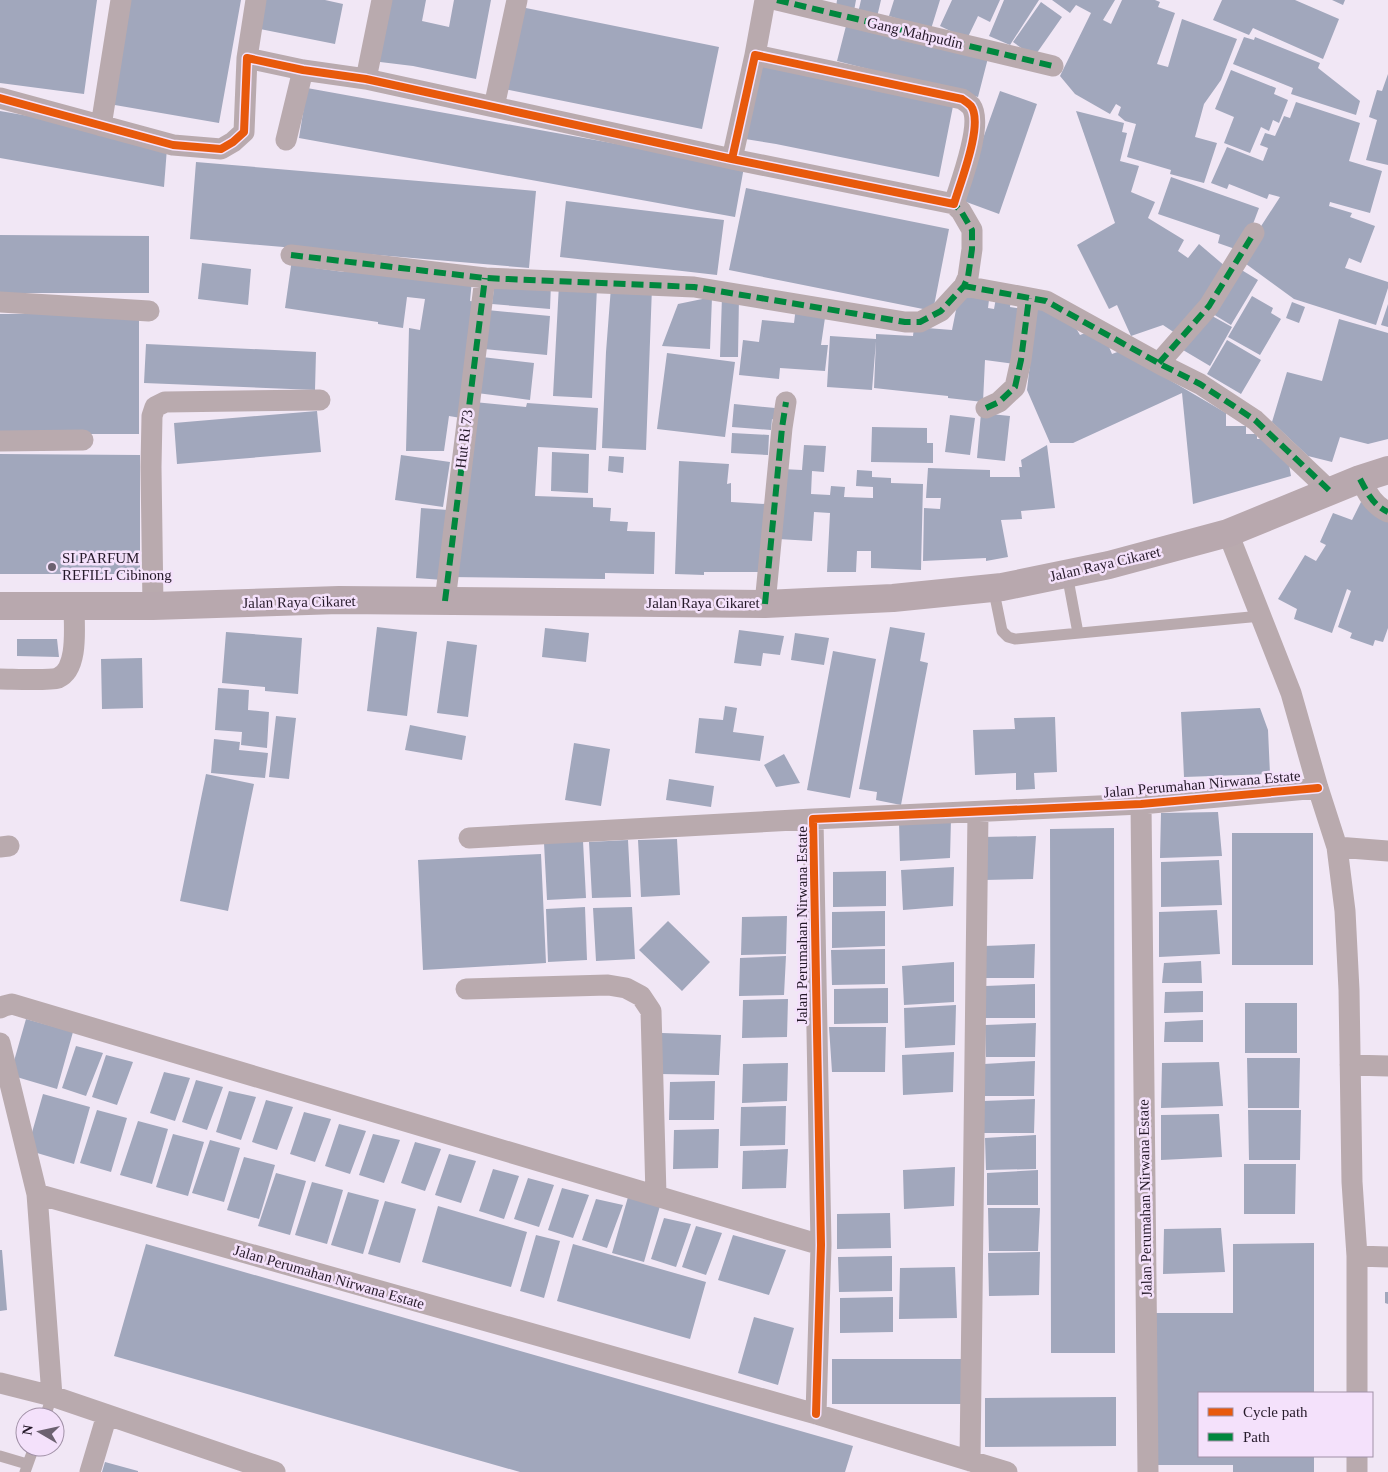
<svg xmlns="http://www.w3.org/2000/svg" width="1388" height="1472" font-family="'Times New Roman',serif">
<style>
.building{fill:#a1a7bc}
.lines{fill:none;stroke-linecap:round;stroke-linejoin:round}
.lane{stroke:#b9aaae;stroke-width:11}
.street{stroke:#b9aaae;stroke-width:21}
.secondary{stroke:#b8a8ae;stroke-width:28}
.quiet{stroke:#00873e;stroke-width:6;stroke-dasharray:12 6;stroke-linecap:butt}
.cycleway-casing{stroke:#f4e1fb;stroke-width:11}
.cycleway{stroke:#e8590c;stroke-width:8}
.poi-dot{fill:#6c6170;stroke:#f4e1fb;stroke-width:2}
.labels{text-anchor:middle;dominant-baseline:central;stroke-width:5;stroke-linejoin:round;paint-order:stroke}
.street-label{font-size:15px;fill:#251929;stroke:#f4e1fb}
.poi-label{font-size:15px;fill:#251929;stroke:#f4e1fb;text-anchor:start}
</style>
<rect width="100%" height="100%" fill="#f1e7f5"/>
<path class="building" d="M0 0H97L84 94 0 83Z
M124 0H241L219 123 109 104Z
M260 0H325L343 4 335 44 255 28Z
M386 0H426L422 21 449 27 454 0H491L476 79 413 66 372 61Z
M837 0H856L854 11 836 7Z
M861 0H881L877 17 858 13Z
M894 0H940L931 29 889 16Z
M952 0H1000L990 22 978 16 967 39 940 26Z
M1004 0H1039L1010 45 989 36Z
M1052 0H1115L1103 20 1111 24 1122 0H1155L1160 2 1158 7 1175 13 1157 64 1168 67 1182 19 1237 39 1221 80 1204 104 1195 137 1217 143 1204 183 1170 174 1171 170 1127 157 1136 124 1125 121 1118 115 1121 107 1116 104 1110 114 1075 94 1060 76 1091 13 1076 5 1070 13Z
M1222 0H1295L1339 19 1323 59 1253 28 1249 35 1213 20Z
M1332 0H1345L1343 5Z
M1041 2 1062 17 1034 57 1013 42Z
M516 6 719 47 702 129 499 88Z
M847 22 988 58 978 97 837 61Z
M1244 37 1254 40 1255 37 1320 63 1318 68 1360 101 1356 115 1291 94 1293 88 1233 64Z
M755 65 954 101 939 177 776 144 739 138Z
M1231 70 1276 88 1274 94 1288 100 1279 123 1273 120 1269 131 1261 127 1250 153 1224 143 1234 117 1215 109Z
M1388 74V165L1366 160 1377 120 1369 117 1377 90 1382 91Z
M307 88 744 167 735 217 299 138Z
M1000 91 1037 104 999 214 961 200Z
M1296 102 1360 123 1349 161 1382 171 1370 213 1330 202 1329 206 1352 213 1350 217 1375 226 1361 263 1349 258 1345 268 1388 282V288L1376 325 1294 299 1242 261 1254 237 1280 197 1269 194 1267 199 1229 184 1227 189 1211 183 1227 147 1263 161 1268 148 1260 145 1265 133 1275 136 1284 116 1290 118Z
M0 111 69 123 167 148 164 187 0 158Z
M1076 111 1124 123 1122 132 1127 133 1120 161 1139 166 1131 192 1155 202 1148 218 1184 240 1178 251 1188 258 1199 244 1226 267 1178 335 1163 325 1131 336 1117 305 1109 309 1077 245 1115 223Z
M196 162 536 191 529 268 190 239Z
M1171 177 1259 208 1244 248 1235 249 1218 243 1220 235 1158 214Z
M746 188 949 229 933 311 729 270Z
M566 201 724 220 717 275 560 257Z
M0 235 149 236V293H0Z
M292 259 315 268 344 272 346 269 472 280 470 301 478 302 461 418 449 416 444 451H406L409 328 420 330 425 299 407 297 403 328 378 324V322L285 308Z
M202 263 251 269 248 305 198 299Z
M1235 266 1258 280 1231 325 1208 311Z
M495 280 551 283 550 309 492 304Z
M559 284 597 287 592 398 553 396Z
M611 287H652L646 450 602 448 606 352Z
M722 296H739L738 357H720Z
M964 296 989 300 988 308 994 309 996 298 1011 300 1010 307 1024 309 1015 364 985 360 983 402 948 398V396L874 388 876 341 872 390 827 387 830 336 876 339V334L913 336 914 327 952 330 957 305Z
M1252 296 1273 308 1271 313 1281 319 1260 355 1228 337Z
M712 297 710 349 662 346 678 304Z
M1292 302 1305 307 1299 323 1286 318Z
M1037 303 1070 318 1080 335 1091 331 1107 342 1112 354 1120 351 1226 413V426H1246V434H1257V439H1269L1288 459 1291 476 1193 504 1182 393 1073 443H1050L1027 390Z
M1388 304V327L1381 325Z
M796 307 826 311 821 345H828L825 371 780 368 779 379 739 375 743 340 759 342 762 320 794 323Z
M487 310 550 316 547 355 484 349Z
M1205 312 1232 327 1210 366 1183 350Z
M0 314H139V434H0Z
M1339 319 1388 333V439L1368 444 1340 437 1332 462 1308 456 1272 422 1287 372 1322 381Z
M1227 340 1261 360 1241 394 1207 374Z
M146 344 316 352 315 390 144 383Z
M667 353 735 362 725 437 657 429Z
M482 357 534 363 530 400 477 393Z
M474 402 526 407 527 403 598 408 596 450 538 447 535 496 593 498V507L611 508 610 521 628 522 627 531 655 532 654 574 605 573V579L450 577Z
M734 404 775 408 774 420 772 419 771 430 732 427Z
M317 411 321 452 177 464 174 423Z
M981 413 1010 416 1005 461 977 458Z
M950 415 975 418 970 455 945 452Z
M872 427 927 428V443H933V463L871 462Z
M732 433 769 435 768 455 731 453Z
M804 445 826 446 824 472 812 471 811 494 830 495 831 486 845 487 844 497 873 498V487L856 486 857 470 872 471V477L891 478V483L923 484 921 570 871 568V551H857L856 572H827L830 513 814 512 812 541 778 539 782 469 802 470Z
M1047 445 1055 508 1021 511 1022 519 1001 520 1008 557 986 561V558L923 561 924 508 940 509 941 498H926L928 468 990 470V477H1020L1019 467H1022L1021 460Z
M552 452 589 454 588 493 551 491Z
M0 454 140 455V574H0Z
M401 455 450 462 443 507 395 500Z
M609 456 624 457 623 473 608 471Z
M679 461 729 464 727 484 731 483V502L766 504 762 572H704V575L675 574Z
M1361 502 1388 514V628L1383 642 1375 640 1373 646 1350 638 1352 633 1338 627 1351 591 1347 589 1332 633 1294 619 1297 609 1278 599 1305 555 1316 561 1326 545 1320 542 1333 513 1352 520Z
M421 508 448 510 443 580 416 578Z
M377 627 417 632 407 716 367 711Z
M890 627 925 633 920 661 928 663 901 805 876 800 877 792 859 789Z
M545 628 589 633 586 662 542 657Z
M739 630 784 636 780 655 763 653 761 666 734 663Z
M226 632 302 638 298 694 265 691V687L222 683Z
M795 633 829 638 824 665 791 660Z
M17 639H57L59 657 17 656Z
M447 641 477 645 468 717 437 713Z
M833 651 876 659 850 798 807 790Z
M142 658 143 708 102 709 101 659Z
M218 688 249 690 248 710 269 712 267 748 241 745 242 732 215 730Z
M725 706 737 708 733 732 764 736 760 761 695 753 699 718 723 720Z
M1260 708 1268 730 1270 774 1184 777 1181 712Z
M276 716 296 718 289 779 269 777Z
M1055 717 1057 772 1034 773 1035 789 1016 790V773L975 775 973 730 1015 729 1014 718Z
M410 725 466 736 462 760 405 750Z
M214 739 240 742 239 750 268 753 265 778 211 773Z
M574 743 610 749 601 806 565 800Z
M784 754 800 783 776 787 764 765Z
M206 774 254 784 228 911 180 901Z
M669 779 714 786 711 807 666 800Z
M1218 812 1222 856 1160 858 1161 813Z
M951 819 950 858 900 861 899 822Z
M1114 828 1115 1353H1051L1050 829Z
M1232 833H1313V965H1232Z
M1036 836 1033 879 984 880 983 837Z
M677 839 680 895 641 897 638 840Z
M628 840 631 897 592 898 589 842Z
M583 841 586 898 547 900 544 843Z
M541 854 546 963 423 970 418 860Z
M1219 860 1222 905 1161 907V862Z
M954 867 953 906 903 910 901 870Z
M886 871V906L833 907V872Z
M585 907 587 960 548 962 546 909Z
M632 907 635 959 596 961 593 908Z
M1217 910 1220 954 1159 957V912Z
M885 911V946L832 948V912Z
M787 916 786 954 741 955 742 917Z
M668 921 710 962 682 991 639 950Z
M1035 944 1034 978H984V946Z
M885 949V984L832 985 831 950Z
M786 956 784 995 739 996 740 958Z
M1201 961 1202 983H1162L1164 963Z
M954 962V1002L904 1005 902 966Z
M1035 984V1018H985V986Z
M888 988V1023L834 1024V989Z
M1203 991V1012L1164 1013 1165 992Z
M788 999 787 1037 742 1038 743 1000Z
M1245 1003H1297V1053H1245Z
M956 1005 955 1045 905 1048 904 1008Z
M26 1019 73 1032 57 1089 10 1075Z
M1203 1020V1042H1164L1165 1022Z
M1036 1023 1035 1057H986L985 1025Z
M829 1027H886L885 1072H832Z
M662 1033 721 1035 719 1075 660 1074Z
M76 1046 103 1053 86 1096 62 1088Z
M954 1052 953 1092 903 1095 902 1055Z
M106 1055 133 1062 117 1105 92 1097Z
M1247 1058H1300L1299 1108H1248Z
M1035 1061 1034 1096H984V1064Z
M1219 1062 1223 1106 1161 1108 1162 1063Z
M788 1063 787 1101 742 1103 743 1064Z
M164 1072 190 1078 175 1121 150 1113Z
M196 1080 223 1087 207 1130 182 1122Z
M715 1081 714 1120H669L670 1082Z
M229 1091 256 1097 241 1140 216 1132Z
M43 1094 90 1107 74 1164 27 1150Z
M1035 1099 1034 1133H984L983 1101Z
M266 1100 293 1107 277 1150 252 1142Z
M786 1106 785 1145 740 1146 741 1107Z
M97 1110 127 1118 111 1172 80 1163Z
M1248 1110H1301L1300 1160H1249Z
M304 1112 331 1119 315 1162 290 1154Z
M1219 1114 1222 1157 1161 1160V1115Z
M138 1121 168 1129 152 1184 120 1175Z
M339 1124 366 1131 350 1174 325 1166Z
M719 1129 718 1168 673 1169 674 1130Z
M173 1134 204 1142 188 1196 156 1187Z
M373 1134 400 1140 384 1183 359 1175Z
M1036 1135V1169L986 1170 985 1138Z
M210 1140 240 1148 224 1202 192 1193Z
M415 1142 441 1149 425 1191 401 1183Z
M788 1149 786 1188 742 1189 743 1151Z
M449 1154 476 1161 461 1203 435 1195Z
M244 1157 275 1165 259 1219 227 1210Z
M1244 1164H1296L1295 1214H1244Z
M955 1167 954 1206 904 1209 903 1170Z
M493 1169 519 1176 504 1219 479 1211Z
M1038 1170V1205H987V1173Z
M276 1173 306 1181 290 1235 258 1226Z
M528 1178 554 1185 539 1227 514 1219Z
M312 1182 343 1190 327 1244 295 1235Z
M562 1188 589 1195 573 1238 548 1230Z
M348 1192 379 1200 363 1254 331 1245Z
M628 1197 660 1206 644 1262 612 1253Z
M596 1199 623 1205 607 1248 582 1240Z
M385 1201 416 1209 400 1263 368 1254Z
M438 1206 527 1232 511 1287 422 1262Z
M988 1208H1040L1038 1251H989Z
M890 1213 891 1248 837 1249V1214Z
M664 1218 691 1224 676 1267 651 1259Z
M696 1226 722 1233 706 1275 682 1267Z
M1221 1228 1225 1272 1163 1274 1164 1229Z
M536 1235 560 1241 544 1298 520 1291Z
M733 1235 786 1250 769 1295 718 1280Z
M1314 1243V1393H1199V1456H1314V1472H1233V1465H1151V1313H1233V1244Z
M146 1244 853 1446 845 1472H520L114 1356Z
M573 1244 706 1282 690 1339 557 1301Z
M0 1250H2L7 1310 0 1311Z
M1040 1252 1039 1295 989 1296 988 1253Z
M892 1256V1291L839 1292 838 1257Z
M955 1267 957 1318 899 1319 900 1268Z
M1385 1292H1388V1304L1385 1303Z
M893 1297V1332L840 1333V1298Z
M754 1317 794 1328 778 1385 738 1373Z
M832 1359H963V1404H832Z
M1116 1397V1446L985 1447V1398Z
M105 1462 138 1471V1472H102Z"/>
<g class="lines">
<path class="lane" d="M1067 574 1078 633
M993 587 1002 631 1008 637 1015 639 1261 616
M45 1417 52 1396
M0 1456 27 1464
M25 1472 34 1447"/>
<path class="street" d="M777 0 1053 66
M755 55 765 0
M247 58 256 0
M366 79 382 0
M0 98 173 145 221 149 233 142 244 132 247 58 303 70 366 79 732 159 954 204C960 183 984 124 971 106 969 104 965 101 962 99L755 55 732 159
M494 107 517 0
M101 126 121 0
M286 140 303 70
M291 255 485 278 694 287 905 322H920L941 311 964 286 968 277 972 249V230L961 211 954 204
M964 286 1046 301 1162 365 1200 384 1255 420 1331 492
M0 302 149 311
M1159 363 1209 306 1254 233
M986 408 999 402 1015 387 1021 360 1029 298
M0 441 83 440
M1360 479C1368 494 1373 505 1388 512
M1228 533 1291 693 1318 788 1337 847 1345 911 1349 990 1352 1182 1357 1256V1393
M445 601 485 278
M765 604 782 428 786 402
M153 606 151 467 152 416 155 407 165 402 320 400
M0 679C12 679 49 681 58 678 79 669 74 626 74 607
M1141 804 1148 1472
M469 838 813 819
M0 847 9 846
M1337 847 1388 851
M466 989 608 985 626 988 641 996 651 1011 656 1195
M0 1008 4 1006 12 1004 821 1245
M0 1043 37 1194 52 1396
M1350 1065 1388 1066
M37 1194 816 1414 1007 1472
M1357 1256 1388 1257
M0 1383 52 1396 275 1472
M816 1414 821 1245 813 819 1141 804 1318 788
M970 1461 978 812
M90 1472 107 1415
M1357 1472V1456"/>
<path class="secondary" d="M0 606H153L339 600 765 604 893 598 1002 587 1109 565 1228 533 1360 479 1388 470"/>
<path class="quiet" d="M777 0 1053 66
M291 255 485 278 694 287 905 322H920L941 311 964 286 968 277 972 249V230L961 211 954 204
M964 286 1046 301 1162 365 1200 384 1255 420 1331 492
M1159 363 1209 306 1254 233
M986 408 999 402 1015 387 1021 360 1029 298
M1360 479C1368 494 1373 505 1388 512
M445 601 485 278
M765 604 782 428 786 402"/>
<defs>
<path id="cycleway" d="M0 98 173 145 221 149 233 142 244 132 247 58 303 70 366 79 732 159 954 204C960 183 984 124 971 106 969 104 965 101 962 99L755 55 732 159
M816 1414 821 1245 813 819 1141 804 1318 788"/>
</defs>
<use href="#cycleway" class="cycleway-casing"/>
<use href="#cycleway" class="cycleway"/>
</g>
<circle class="poi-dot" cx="52" cy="567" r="5"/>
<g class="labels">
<g class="street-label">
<text transform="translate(915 33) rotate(13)">Gang Mahpudin</text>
<text transform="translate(464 439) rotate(-83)">Hut Ri 73</text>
<text transform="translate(1105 564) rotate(-13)">Jalan Raya Cikaret</text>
<text transform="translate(299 602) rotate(-1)">Jalan Raya Cikaret</text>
<text x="703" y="603">Jalan Raya Cikaret</text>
<text transform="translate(1202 784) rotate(-5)">Jalan Perumahan Nirwana Estate</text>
<text transform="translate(802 925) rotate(-90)">Jalan Perumahan Nirwana Estate</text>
<text transform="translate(1145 1198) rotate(-91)">Jalan Perumahan Nirwana Estate</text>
<text transform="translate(329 1277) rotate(16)">Jalan Perumahan Nirwana Estate</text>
</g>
<g class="poi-label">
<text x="62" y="558">SI PARFUM<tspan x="62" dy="17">REFILL Cibinong</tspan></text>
</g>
</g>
<rect x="1198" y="1392" width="175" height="65" fill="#f4e1fb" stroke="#a191a7"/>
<rect x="1208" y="1408" width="25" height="8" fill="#e8590c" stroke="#a191a7"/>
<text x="1243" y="1417" font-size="15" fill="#251929">Cycle path</text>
<rect x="1208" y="1433" width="25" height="8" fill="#00873e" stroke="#a191a7"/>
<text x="1243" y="1442" font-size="15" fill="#251929">Path</text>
<g transform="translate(40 1432) rotate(279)"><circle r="24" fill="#f4e1fb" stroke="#a191a7"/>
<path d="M0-4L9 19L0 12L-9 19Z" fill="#6c6170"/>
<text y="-8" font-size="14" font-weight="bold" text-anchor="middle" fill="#251929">N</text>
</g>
</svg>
